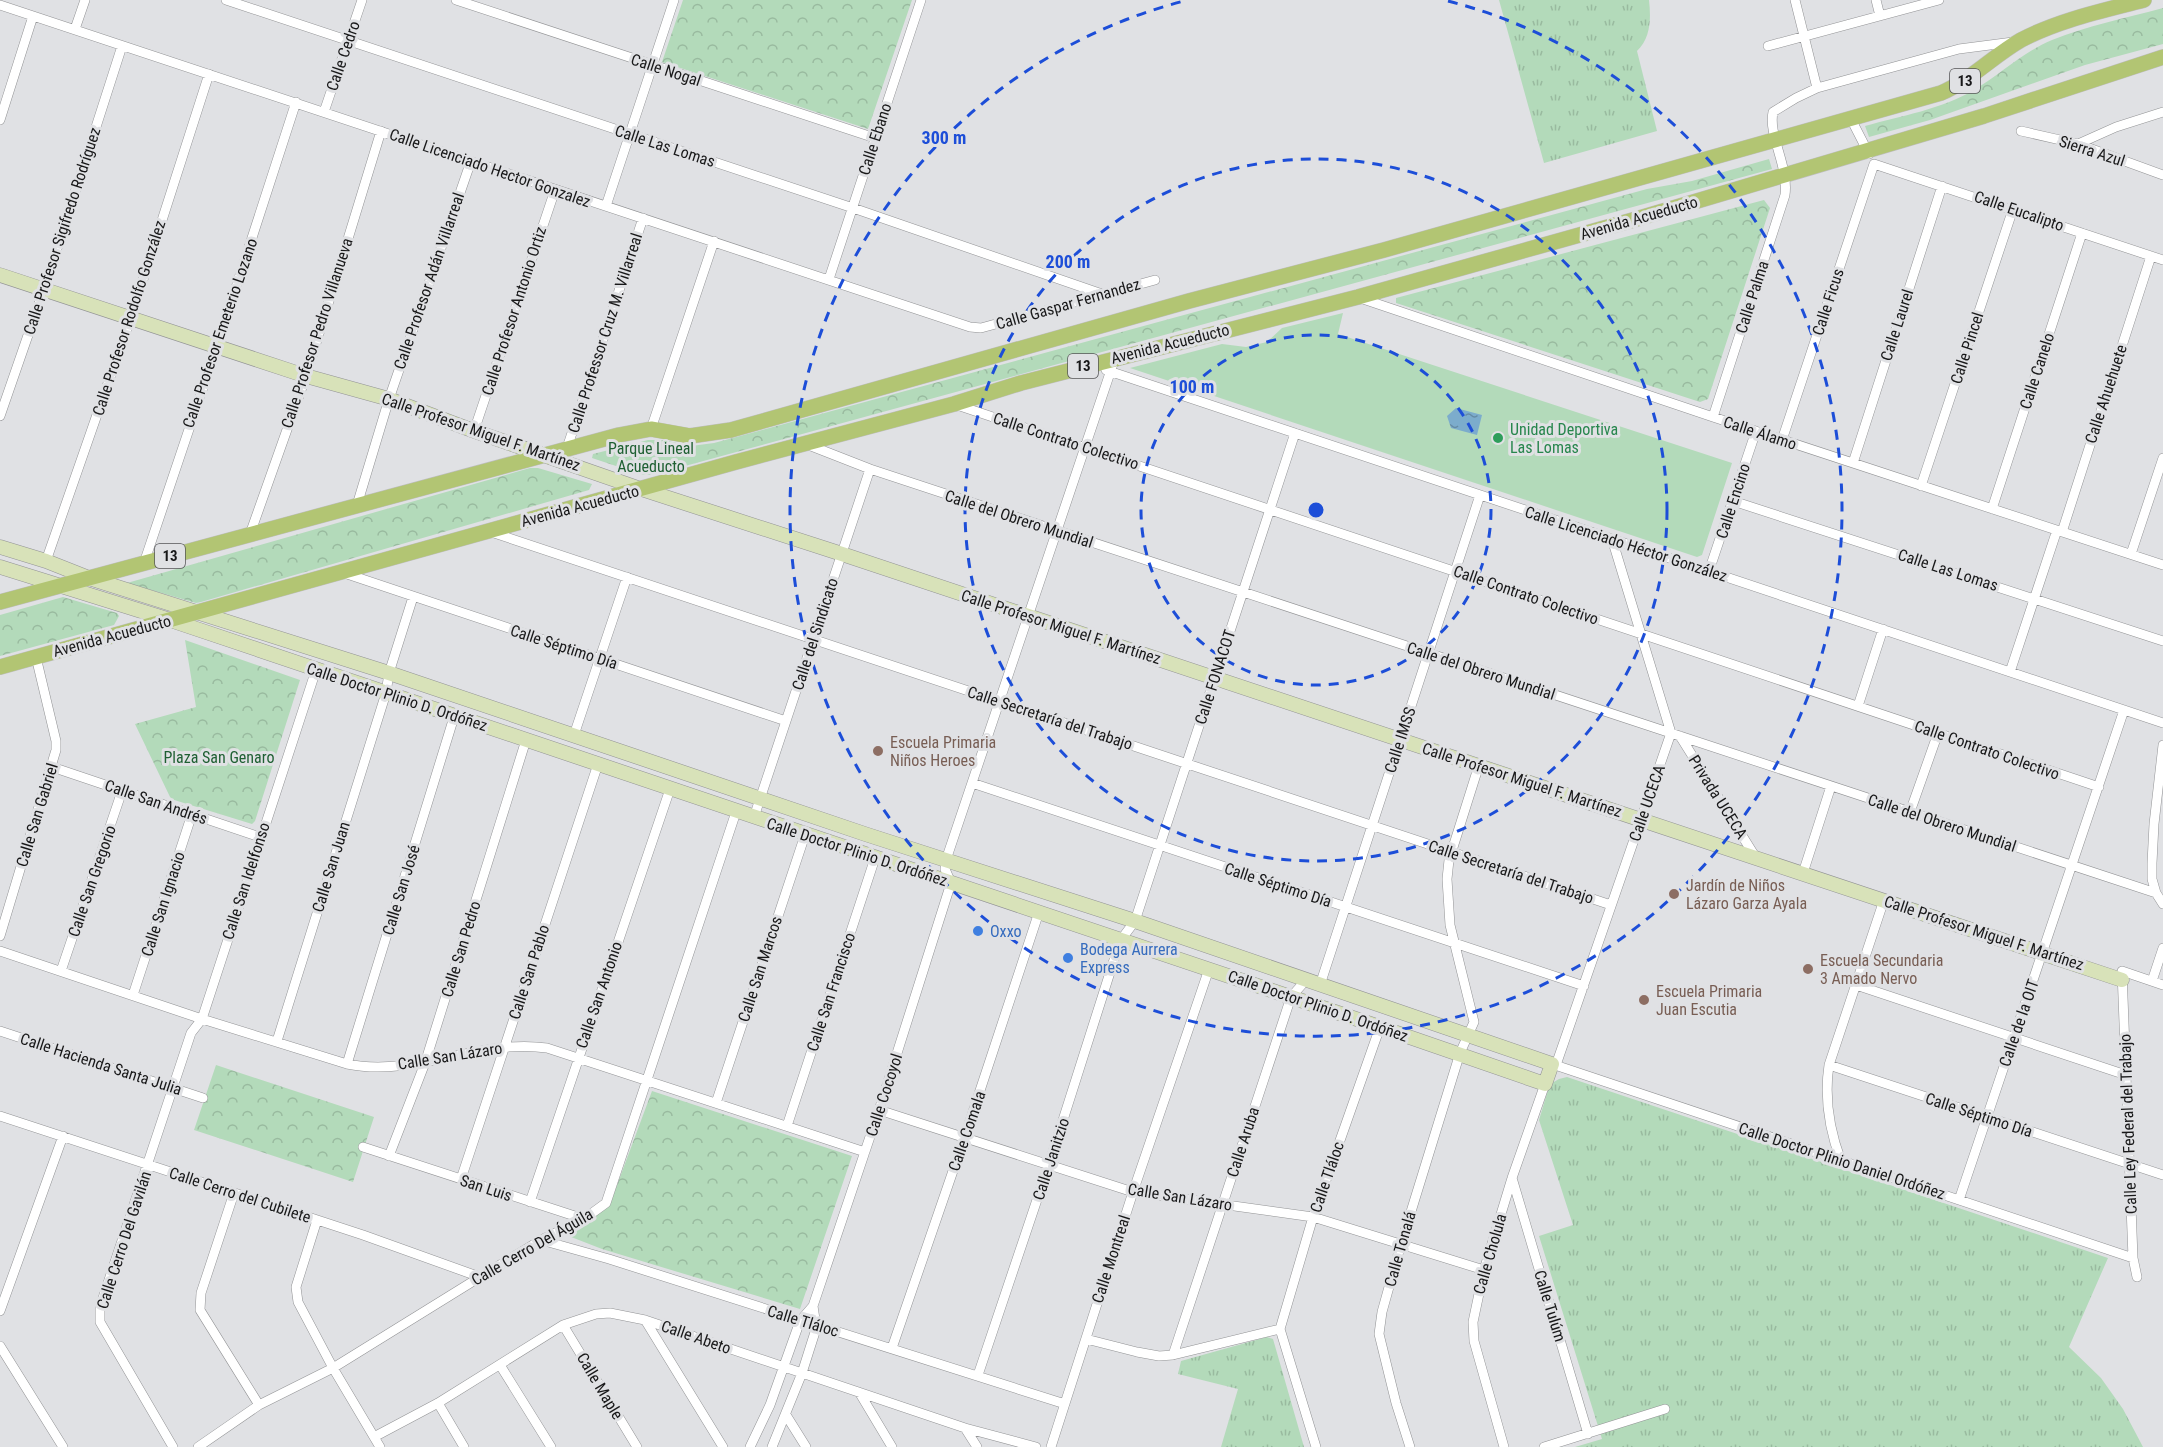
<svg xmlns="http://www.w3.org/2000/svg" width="2163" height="1447" font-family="'Roboto Condensed',sans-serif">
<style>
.grass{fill:url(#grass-tufts)}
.forest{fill:url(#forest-crowns)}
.garden{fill:#b3daba}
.water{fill:url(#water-ripples)}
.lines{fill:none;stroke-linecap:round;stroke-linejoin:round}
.street-casing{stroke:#929395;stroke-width:10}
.secondary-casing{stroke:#929395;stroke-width:15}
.primary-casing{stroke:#bebebf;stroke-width:16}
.street{stroke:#fff;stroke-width:9}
.secondary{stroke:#d8e2b9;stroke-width:14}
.primary{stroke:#b2c573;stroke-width:15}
.ring{fill:none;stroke:#1d4ed8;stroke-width:3;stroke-dasharray:10 8}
.leisure-dot{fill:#2e9e5b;stroke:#e0e1e4;stroke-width:2}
.education-dot{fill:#8d6e63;stroke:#e0e1e4;stroke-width:2}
.shop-dot{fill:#3f7fe0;stroke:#e0e1e4;stroke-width:2}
.labels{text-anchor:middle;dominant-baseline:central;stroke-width:6;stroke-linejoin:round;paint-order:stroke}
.shield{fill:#e0e1e4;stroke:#545456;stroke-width:1.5}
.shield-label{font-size:15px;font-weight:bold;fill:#181819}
.street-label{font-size:16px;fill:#181819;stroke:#e0e1e4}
.leisure-label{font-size:16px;fill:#27864d;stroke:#e0e1e4;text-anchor:start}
.park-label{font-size:16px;fill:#1f6033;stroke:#e0e1e4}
.education-label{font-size:16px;fill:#785e54;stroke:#e0e1e4;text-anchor:start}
.shop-label{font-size:16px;fill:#366cbe;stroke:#e0e1e4;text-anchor:start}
.centre{fill:#1d4ed8;stroke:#e0e1e4;stroke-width:3}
.ring-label{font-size:18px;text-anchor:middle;font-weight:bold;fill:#1d4ed8;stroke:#e0e1e4;stroke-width:6;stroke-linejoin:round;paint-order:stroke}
</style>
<defs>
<pattern id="grass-tufts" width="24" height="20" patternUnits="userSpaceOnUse" patternTransform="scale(1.5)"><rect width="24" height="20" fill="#b3daba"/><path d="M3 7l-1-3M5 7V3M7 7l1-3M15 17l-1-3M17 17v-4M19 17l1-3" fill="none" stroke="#99ba9f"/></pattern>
<pattern id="forest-crowns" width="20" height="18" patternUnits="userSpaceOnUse" patternTransform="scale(1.5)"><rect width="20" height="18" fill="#b3daba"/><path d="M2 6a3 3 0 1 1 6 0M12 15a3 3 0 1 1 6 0" fill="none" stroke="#99ba9f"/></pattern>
<pattern id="water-ripples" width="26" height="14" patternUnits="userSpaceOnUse" patternTransform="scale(1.5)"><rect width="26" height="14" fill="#7caccc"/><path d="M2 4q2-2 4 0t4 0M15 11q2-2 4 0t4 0" fill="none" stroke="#658ba5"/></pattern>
</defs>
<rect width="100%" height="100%" fill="#e0e1e4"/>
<path class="grass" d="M1499 0H1649C1651 18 1651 38 1637 51L1657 131 1544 163Z
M1567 1077 2108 1258 2069 1347 2101 1378 2123 1409 2143 1447H1575L1602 1439 1539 1236 1573 1225 1539 1120 1548 1090 1552 1083 1559 1079Z
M1267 1337 1273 1339 1304 1447H1221L1238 1389 1178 1374 1181 1361Z"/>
<path class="forest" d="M683 0H912L868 129 662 62Z
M2163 8V44L2085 65 1930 120 1869 137 1865 126C1901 116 1942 109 1974 90 2001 74 2023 52 2052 40 2087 26 2126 18 2163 8Z
M1769 159 1772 169 652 475H643L592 458 593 454 648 440H663L691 446 714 443 1647 189 1692 181Z
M1764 200 1770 208 1708 399 1700 402 1396 303V298Z
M530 468H538L592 484 589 490 201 602 196 603 127 583Z
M63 597 117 613 119 616 114 625 0 656V615Z
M185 640 300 680 255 821 252 824 171 799 135 724 196 707Z
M216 1065 374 1117 353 1182 194 1130Z
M652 1091 852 1156 800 1309 602 1249 566 1235 610 1204Z"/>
<path class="garden" d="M1343 313 1338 334 1732 463 1702 555 1697 557 1130 368 1222 344 1246 347 1267 342 1282 328Z"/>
<path class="water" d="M1456 408 1482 415 1477 435 1451 428 1447 416Z"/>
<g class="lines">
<defs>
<path id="street" d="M226 0 853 208 1102 294
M456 0 875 138
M1795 0 1817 88
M1876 0 1880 16
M0 5 970 327 981 328 1155 280
M75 29 85 0
M1768 46 1939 0
M324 112 362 0
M1851 119 1869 154
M0 120 33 16
M2021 131 2078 144 2163 175
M2078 144 2116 127 2163 112
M1874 164 2163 260
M606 206 674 0
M829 279 921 0
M1360 298 1713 417 2163 565
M1106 370 2163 723
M957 405 2099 787
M0 416 44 289 122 46
M1713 417 1785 195C1789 166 1768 136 1773 112L1796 98 1817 88 1959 49 2013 42
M651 429 714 241
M474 431 555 190
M1782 440 1874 164
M806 444 870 469 2156 893
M567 448 643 218
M1853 463 1942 186
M1921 486 2013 209
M1733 501 2163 641
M357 505 389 399 471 161
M1992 509 2082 233
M491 532 1611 905
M2062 532 2151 256
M250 534 306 376 381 131
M2131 554 2163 458
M46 561 131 317 209 74
M144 563 217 346 296 102
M1709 571 1756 431
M344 573 786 721
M2010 672 2057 530
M1858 706 1883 629
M574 735 627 577
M1680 736 1756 858
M2163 745 2154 824 2152 863V879L2156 893 2163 904
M52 767 260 837
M972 783 1584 986
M1910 812 1938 733
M754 817 870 469
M1803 873 1831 786
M0 936 56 750V741L36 657
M0 951 202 1019 347 1064C415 1078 480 1038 547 1048L865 1152
M61 971 122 791
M2152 981 2163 948
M1320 985 1480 495
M1856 985 2126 1075
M133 995 192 814
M0 1031 203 1098
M277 1041 386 693 389 673 413 597
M347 1064 454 717
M1552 1064 2133 1258
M1556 1065 1671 733 1612 539
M1829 1065 2163 1175
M716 1103 805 835
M879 1110 1133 1192 1313 1217 1484 1270
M0 1116 363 1235 480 1277
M787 1126 875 858
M363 1147 584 1219
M389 1156 425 1063 526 740
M1841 1161C1829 1129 1824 1098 1829 1065L1884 900
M1512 1178 1588 1434
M461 1179 598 764
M234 1193 201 1293 200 1310 259 1405
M1959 1200 2124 710
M530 1202 670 789
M317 1220 296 1287 298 1302 333 1368 380 1447
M541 1240 609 1259 1065 1404
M2137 1277 2133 1258 2122 971 2163 985
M0 1311 63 1136
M645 1320 723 1447
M563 1325 637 1447
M1086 1339 1137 1352 1159 1356 1173 1355 1280 1329
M0 1346 63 1447
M892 1348 965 1136 1039 912
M1173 1355 1291 997 1306 980
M500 1365 551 1447
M978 1375 1049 1164 1120 941 1135 921 1295 433
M859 1392 892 1447
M438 1403 464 1447
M786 1415 806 1447
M965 1428 977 1447
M374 1437 438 1403 563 1325 596 1314 610 1313 645 1320 965 1428 1036 1447
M173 1447 100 1322V1307L191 1033 202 1019 316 670
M198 1447 259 1405 333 1368 480 1277 541 1240 584 1219 606 1203 736 812
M750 1447 770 1405 800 1321 813 1306 879 1110 951 883 945 869 946 860 1115 358
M772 1447 802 1373 815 1332 816 1326 813 1306
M1051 1447 1133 1192 1209 969
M1316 1447 1280 1329 1313 1217 1380 1027
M1410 1447 1396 1403 1379 1334 1382 1312 1401 1244 1460 1053 1474 1022 1450 925 1447 879 1449 860 1479 765
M1504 1447 1474 1341 1473 1322 1484 1270 1512 1178 1545 1084
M1544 1447 1665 1409"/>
<path id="secondary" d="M0 275 306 376 389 399 474 431 641 489 842 554 2122 980
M0 547 46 561 89 578 389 673 865 834 1135 921 1552 1064 1545 1084 1380 1027 170 620 0 567"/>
<path id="primary" d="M0 602 619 435 651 429 690 436 731 430 1189 301 1384 250 1941 93C1971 80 1993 56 2021 40 2059 20 2102 11 2144 0
M0 667 736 462 954 404 1021 383 1358 297 1633 220 1984 116 2163 57"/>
</defs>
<use href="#street" class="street-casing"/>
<use href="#secondary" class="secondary-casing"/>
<use href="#primary" class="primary-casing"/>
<use href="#street" class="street"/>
<use href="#secondary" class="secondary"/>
<use href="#primary" class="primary"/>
</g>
<g class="ring">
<circle cx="1316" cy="510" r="175"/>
<circle cx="1316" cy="510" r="351"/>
<path d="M1448 1A526 526 0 1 1 1184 1"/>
</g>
<circle class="leisure-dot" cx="1498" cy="438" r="6"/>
<g class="education-dot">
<circle cx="878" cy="751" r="6"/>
<circle cx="1674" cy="894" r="6"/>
<circle cx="1808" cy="969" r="6"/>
<circle cx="1644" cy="1000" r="6"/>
</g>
<g class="shop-dot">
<circle cx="978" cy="931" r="6"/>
<circle cx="1068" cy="958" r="6"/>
</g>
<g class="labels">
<g class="shield">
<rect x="1950" y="69" width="30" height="24" rx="4.5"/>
<rect x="1068" y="354" width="30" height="24" rx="4.5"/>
<rect x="155" y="544" width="30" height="24" rx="4.5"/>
</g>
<g class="shield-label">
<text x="1965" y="81">13</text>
<text x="1083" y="366">13</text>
<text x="170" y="556">13</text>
</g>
<g class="street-label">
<text transform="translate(343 56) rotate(-71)">Calle Cedro</text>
<text transform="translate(666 70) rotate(18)">Calle Nogal</text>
<text transform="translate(875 139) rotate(-72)">Calle Ebano</text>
<text transform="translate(665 146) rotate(18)">Calle Las Lomas</text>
<text transform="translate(2092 151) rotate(18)">Sierra Azul</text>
<text transform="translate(490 168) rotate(19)">Calle Licenciado Hector Gonzalez</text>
<text transform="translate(2019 211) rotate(19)">Calle Eucalipto</text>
<text transform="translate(1639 218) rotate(-16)">Avenida Acueducto</text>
<text transform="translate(62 231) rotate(-72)">Calle Profesor Sigifredo Rodríguez</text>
<text transform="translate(429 281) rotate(-71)">Calle Profesor Adán Villarreal</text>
<text transform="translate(1752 297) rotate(-72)">Calle Palma</text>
<text transform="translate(1828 302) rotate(-72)">Calle Ficus</text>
<text transform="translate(1068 304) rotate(-16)">Calle Gaspar Fernandez</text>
<text transform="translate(514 311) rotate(-72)">Calle Profesor Antonio Ortiz</text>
<text transform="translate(129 318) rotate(-72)">Calle Profesor Rodolfo González</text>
<text transform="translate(1897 325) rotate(-72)">Calle Laurel</text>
<text transform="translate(220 333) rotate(-71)">Calle Profesor Emeterio Lozano</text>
<text transform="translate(317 333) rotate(-72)">Calle Profesor Pedro Villanueva</text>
<text transform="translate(605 333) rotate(-72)">Calle Professor Cruz M. Villarreal</text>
<text transform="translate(1170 344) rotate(-14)">Avenida Acueducto</text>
<text transform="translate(1967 348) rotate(-72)">Calle Pincel</text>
<text transform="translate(2037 371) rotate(-72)">Calle Canelo</text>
<text transform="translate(2106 394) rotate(-72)">Calle Ahuehuete</text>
<text transform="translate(481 432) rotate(19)">Calle Profesor Miguel F. Martínez</text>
<text transform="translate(1760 433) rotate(18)">Calle Álamo</text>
<text transform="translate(1066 441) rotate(18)">Calle Contrato Colectivo</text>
<text transform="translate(1733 501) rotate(-72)">Calle Encino</text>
<text transform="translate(580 506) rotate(-15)">Avenida Acueducto</text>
<text transform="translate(1019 519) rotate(18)">Calle del Obrero Mundial</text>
<text transform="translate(1626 544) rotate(18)">Calle Licenciado Héctor González</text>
<text transform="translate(1948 570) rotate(18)">Calle Las Lomas</text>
<text transform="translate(1526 595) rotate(19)">Calle Contrato Colectivo</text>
<text transform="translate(1061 627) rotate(18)">Calle Profesor Miguel F. Martínez</text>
<text transform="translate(815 634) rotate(-72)">Calle del Sindicato</text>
<text transform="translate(112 636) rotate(-15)">Avenida Acueducto</text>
<text transform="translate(564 647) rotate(18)">Calle Séptimo Día</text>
<text transform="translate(1481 671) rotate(18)">Calle del Obrero Mundial</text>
<text transform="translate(1215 677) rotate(-72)">Calle FONACOT</text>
<text transform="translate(397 697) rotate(18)">Calle Doctor Plinio D. Ordóñez</text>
<text transform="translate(1050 718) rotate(18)">Calle Secretaría del Trabajo</text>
<text transform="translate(1400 740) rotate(-72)">Calle IMSS</text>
<text transform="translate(1987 750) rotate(19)">Calle Contrato Colectivo</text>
<text transform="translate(1522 780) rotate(18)">Calle Profesor Miguel F. Martínez</text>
<text transform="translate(1718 797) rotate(58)">Privada UCECA</text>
<text transform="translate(156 802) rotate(19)">Calle San Andrés</text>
<text transform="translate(1647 803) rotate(-71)">Calle UCECA</text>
<text transform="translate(37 815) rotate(-73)">Calle San Gabriel</text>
<text transform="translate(1942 823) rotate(18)">Calle del Obrero Mundial</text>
<text transform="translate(857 852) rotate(18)">Calle Doctor Plinio D. Ordóñez</text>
<text transform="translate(331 867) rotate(-73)">Calle San Juan</text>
<text transform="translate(1511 872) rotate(18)">Calle Secretaría del Trabajo</text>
<text transform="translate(92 881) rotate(-71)">Calle San Gregorio</text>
<text transform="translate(246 881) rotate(-72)">Calle San Idelfonso</text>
<text transform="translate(1278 885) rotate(18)">Calle Séptimo Día</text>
<text transform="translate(401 890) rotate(-73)">Calle San José</text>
<text transform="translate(163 904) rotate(-72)">Calle San Ignacio</text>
<text transform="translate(1984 933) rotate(18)">Calle Profesor Miguel F. Martínez</text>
<text transform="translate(461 949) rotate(-73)">Calle San Pedro</text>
<text transform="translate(760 969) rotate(-72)">Calle San Marcos</text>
<text transform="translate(529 972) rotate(-72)">Calle San Pablo</text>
<text transform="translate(831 992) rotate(-72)">Calle San Francisco</text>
<text transform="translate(599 995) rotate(-71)">Calle San Antonio</text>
<text transform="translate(1318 1006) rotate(19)">Calle Doctor Plinio D. Ordóñez</text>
<text transform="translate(2019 1023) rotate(-71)">Calle de la OIT</text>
<text transform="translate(450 1056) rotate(-9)">Calle San Lázaro</text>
<text transform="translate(101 1064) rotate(18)">Calle Hacienda Santa Julia</text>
<text transform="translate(884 1095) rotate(-72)">Calle Cocoyol</text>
<text transform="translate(1979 1115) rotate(18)">Calle Séptimo Día</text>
<text transform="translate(2128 1124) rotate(-92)">Calle Ley Federal del Trabajo</text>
<text transform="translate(967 1131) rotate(-71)">Calle Comala</text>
<text transform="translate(1243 1142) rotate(-72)">Calle Aruba</text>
<text transform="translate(1051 1159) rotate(-72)">Calle Janitzio</text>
<text transform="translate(1842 1161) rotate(18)">Calle Doctor Plinio Daniel Ordóñez</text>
<text transform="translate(1327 1177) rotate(-71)">Calle Tláloc</text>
<text transform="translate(486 1188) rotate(18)">San Luis</text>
<text transform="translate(240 1195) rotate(18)">Calle Cerro del Cubilete</text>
<text transform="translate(1180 1197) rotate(9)">Calle San Lázaro</text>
<text transform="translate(124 1240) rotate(-72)">Calle Cerro Del Gavilán</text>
<text transform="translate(532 1247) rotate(-30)">Calle Cerro Del Águila</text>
<text transform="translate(1400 1249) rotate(-74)">Calle Tonalá</text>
<text transform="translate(1490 1254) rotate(-74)">Calle Cholula</text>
<text transform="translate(1111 1259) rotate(-72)">Calle Montreal</text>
<text transform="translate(1550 1306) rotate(73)">Calle Tulúm</text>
<text transform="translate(803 1321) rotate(17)">Calle Tláloc</text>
<text transform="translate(696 1337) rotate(19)">Calle Abeto</text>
<text transform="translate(600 1386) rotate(59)">Calle Maple</text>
</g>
<g class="leisure-label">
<text x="1510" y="429">Unidad Deportiva<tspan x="1510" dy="18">Las Lomas</tspan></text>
</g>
<g class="park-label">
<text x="651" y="448">Parque Lineal<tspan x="651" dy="18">Acueducto</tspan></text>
<text x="219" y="757">Plaza San Genaro</text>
</g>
<g class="education-label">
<text x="890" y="742">Escuela Primaria<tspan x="890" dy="18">Niños Heroes</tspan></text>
<text x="1686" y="885">Jardín de Niños<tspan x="1686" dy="18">Lázaro Garza Ayala</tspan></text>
<text x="1820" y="960">Escuela Secundaria<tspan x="1820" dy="18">3 Amado Nervo</tspan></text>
<text x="1656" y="991">Escuela Primaria<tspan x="1656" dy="18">Juan Escutia</tspan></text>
</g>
<g class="shop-label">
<text x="990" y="931">Oxxo</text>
<text x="1080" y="949">Bodega Aurrera<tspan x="1080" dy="18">Express</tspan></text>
</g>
</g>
<circle cx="1316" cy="510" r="9" class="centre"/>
<g class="ring-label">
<text x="944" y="144">300 m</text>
<text x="1068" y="268">200 m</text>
<text x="1192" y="393">100 m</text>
</g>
</svg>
